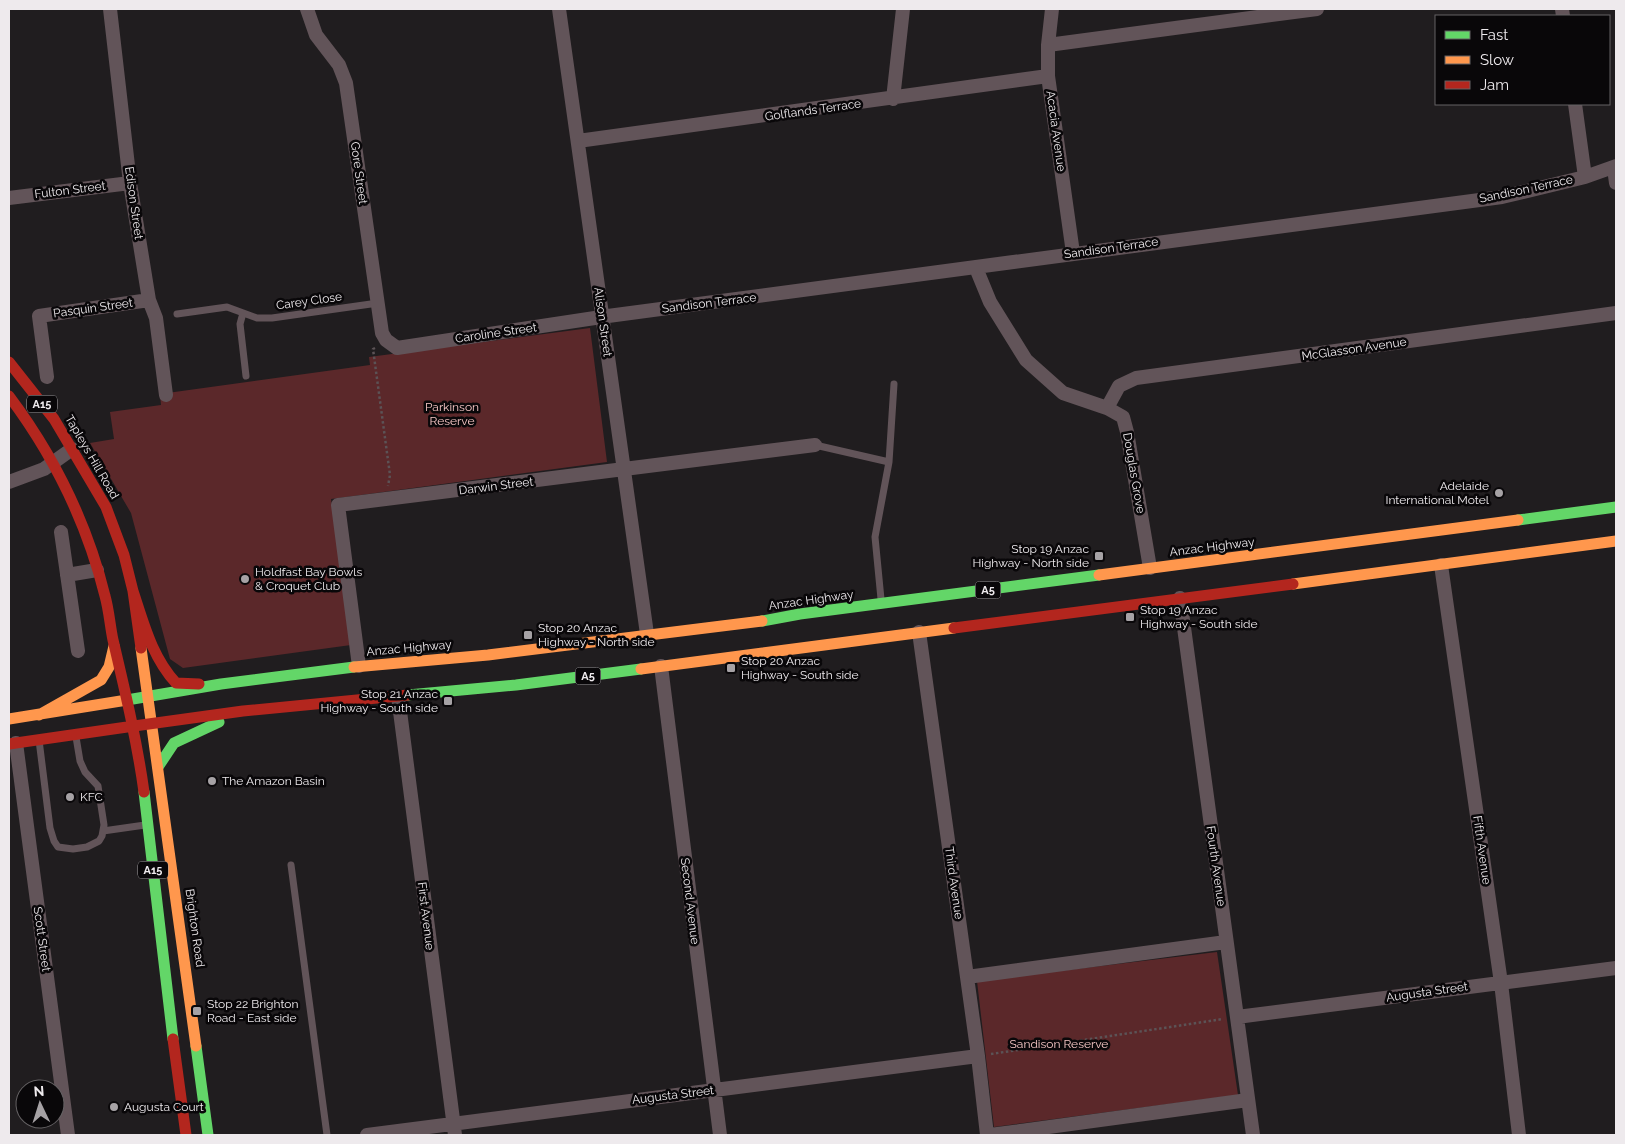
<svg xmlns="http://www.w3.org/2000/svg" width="1625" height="1144" font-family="Raleway,sans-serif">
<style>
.green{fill:#5b282a}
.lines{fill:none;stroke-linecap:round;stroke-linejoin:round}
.path{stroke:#5c5356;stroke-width:2.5;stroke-dasharray:2.5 2.5;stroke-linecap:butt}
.lane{stroke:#625459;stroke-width:7}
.street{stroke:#625459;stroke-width:14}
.fast{stroke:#63d668;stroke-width:11}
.slow{stroke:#ff974d;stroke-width:11}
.jam{stroke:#b3261e;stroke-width:11}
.poi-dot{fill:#a6a2a5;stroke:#090709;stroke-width:2}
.labels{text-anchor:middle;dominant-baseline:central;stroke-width:5;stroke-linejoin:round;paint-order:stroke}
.shield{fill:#090709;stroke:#a9a6a9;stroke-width:1}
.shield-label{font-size:11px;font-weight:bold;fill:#eeeaed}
.street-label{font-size:12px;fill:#eeeaed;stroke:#090709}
.park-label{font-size:12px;fill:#f6c6c5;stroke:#090709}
.poi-label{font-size:12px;fill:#eeeaed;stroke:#090709;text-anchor:start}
</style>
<rect width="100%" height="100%" fill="#201d1f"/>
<path class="green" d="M590 328 607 462 331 499 351 645 183 668 170 659 131 513 90 443 114 439 110 412 161 405 160 394 370 365 369 357Z
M1217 952 1238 1095 994 1127 977 981Z"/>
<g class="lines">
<path class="path" d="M375 348 373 349 390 475 388 486
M991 1054 1223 1019"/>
<path class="lane" d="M243 313 240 324 246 376
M177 314 227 307 257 318H272L378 303
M815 445 889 462 875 537 881 599
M889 462 894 384
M39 740 50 828 54 841 58 847 73 849 87 847 99 841 102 836 104 825 98 786 85 772 80 761 76 737
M103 831 145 825
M291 865 327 1135"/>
<path class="street" d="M110 9 130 183 149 300 156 318 166 395
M307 9 316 35 339 65 346 83 382 333 386 340 397 348 608 316 1502 197 1585 177 1616 166
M559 9 647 634
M1052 9 1048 45V76L1073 253
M1562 9 1563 16
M1048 45 1317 9
M893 99 903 9
M1575 104 1585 177
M578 141 1048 76
M1614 168 1616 183
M9 198 130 183
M976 268 990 302 1026 360 1063 393 1107 408 1123 417 1127 432 1150 568
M47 377 39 316 149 300
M1107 408 1119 386 1136 378 1616 313
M9 482 44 469 72 449
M61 532 78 651
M1441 565 1501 983 1519 1135
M67 575 97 570
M1180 598 1253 1135
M919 632 978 1056 987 1135
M359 666 338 505 815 445
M661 666 720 1135
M398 696 455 1135
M16 743 68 1135
M967 977 1226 942
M1237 1017 1616 968
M367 1135 978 1056
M990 1135 1248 1100"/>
<path class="fast" d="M1518 520 1616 507
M762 621 800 614 1099 575
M408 695 516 685 641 669
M127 700 221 684 354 667
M158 767 174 743 219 722
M144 792 173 1039
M196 1046 208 1135"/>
<path class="slow" d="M1099 575 1518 520
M1293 584 1616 541
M141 648 196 1046
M354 667 488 655 762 621
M641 669 954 628
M39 715 101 680 109 667 114 646
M9 719 127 700"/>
<path class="jam" d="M9 362 54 419 106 507 124 555 133 591 141 648
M9 396C54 456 87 523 105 596 109 610 110 626 113 640 125 691 137 741 144 792
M133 591C144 624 152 657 176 683L199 684
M954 628 1293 584
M134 726 243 711 408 695
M9 744 134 726
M173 1039 186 1135"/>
</g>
<g class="poi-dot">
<circle cx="1499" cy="493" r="5"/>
<rect x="1094" y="551" width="10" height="10" rx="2.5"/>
<circle cx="245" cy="579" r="5"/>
<rect x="1125" y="612" width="10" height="10" rx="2.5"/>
<rect x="523" y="630" width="10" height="10" rx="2.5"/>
<rect x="726" y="663" width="10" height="10" rx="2.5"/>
<rect x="443" y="696" width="10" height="10" rx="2.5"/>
<circle cx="212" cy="781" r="5"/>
<circle cx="70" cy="797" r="5"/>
<rect x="192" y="1006" width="10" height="10" rx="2.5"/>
<circle cx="114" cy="1107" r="5"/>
</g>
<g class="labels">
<g class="shield">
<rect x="27" y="395.5" width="30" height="17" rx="4"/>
<rect x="975.5" y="581.5" width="25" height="17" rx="4"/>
<rect x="575.5" y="667.5" width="25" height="17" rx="4"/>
<rect x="138" y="861.5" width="30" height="17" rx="4"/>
</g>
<g class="shield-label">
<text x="42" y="404">A15</text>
<text x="988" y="590">A5</text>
<text x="588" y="676">A5</text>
<text x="153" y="870">A15</text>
</g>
<g class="street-label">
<text transform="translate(813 110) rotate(-8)">Golflands Terrace</text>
<text transform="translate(1056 131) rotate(82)">Acacia Avenue</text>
<text transform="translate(359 173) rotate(82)">Gore Street</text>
<text transform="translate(1526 189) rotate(-12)">Sandison Terrace</text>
<text transform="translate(70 190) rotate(-7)">Fulton Street</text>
<text transform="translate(134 203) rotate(82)">Edison Street</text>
<text transform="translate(1111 248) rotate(-8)">Sandison Terrace</text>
<text transform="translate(309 301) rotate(-8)">Carey Close</text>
<text transform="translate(709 303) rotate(-7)">Sandison Terrace</text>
<text transform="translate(93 308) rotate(-8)">Pasquin Street</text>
<text transform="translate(603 322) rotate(82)">Alison Street</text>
<text transform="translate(496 333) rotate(-8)">Caroline Street</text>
<text transform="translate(1354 349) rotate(-8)">McGlasson Avenue</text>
<text transform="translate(92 457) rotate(60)">Tapleys Hill Road</text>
<text transform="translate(1134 473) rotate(80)">Douglas Grove</text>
<text transform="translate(496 486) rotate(-7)">Darwin Street</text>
<text transform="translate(1212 547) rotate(-7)">Anzac Highway</text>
<text transform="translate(811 600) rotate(-8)">Anzac Highway</text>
<text transform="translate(409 648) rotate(-5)">Anzac Highway</text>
<text transform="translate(1482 850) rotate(82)">Fifth Avenue</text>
<text transform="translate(1216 866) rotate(82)">Fourth Avenue</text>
<text transform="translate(954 883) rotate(82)">Third Avenue</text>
<text transform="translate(690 901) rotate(83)">Second Avenue</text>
<text transform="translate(426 916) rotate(83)">First Avenue</text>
<text transform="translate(195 928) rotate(82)">Brighton Road</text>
<text transform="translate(42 939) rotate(82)">Scott Street</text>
<text transform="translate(1427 992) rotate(-8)">Augusta Street</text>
<text transform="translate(673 1095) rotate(-7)">Augusta Street</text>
</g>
<g class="park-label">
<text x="452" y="407">Parkinson<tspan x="452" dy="14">Reserve</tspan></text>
<text x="1059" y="1044">Sandison Reserve</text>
</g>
<g class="poi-label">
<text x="1489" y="486" text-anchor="end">Adelaide<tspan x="1489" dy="14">International Motel</tspan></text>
<text x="1089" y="549" text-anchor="end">Stop 19 Anzac<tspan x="1089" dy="14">Highway - North side</tspan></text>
<text x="255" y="572">Holdfast Bay Bowls<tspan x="255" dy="14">&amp; Croquet Club</tspan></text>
<text x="1140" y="610">Stop 19 Anzac<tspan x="1140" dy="14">Highway - South side</tspan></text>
<text x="538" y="628">Stop 20 Anzac<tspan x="538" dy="14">Highway - North side</tspan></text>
<text x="741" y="661">Stop 20 Anzac<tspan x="741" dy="14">Highway - South side</tspan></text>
<text x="438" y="694" text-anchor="end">Stop 21 Anzac<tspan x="438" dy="14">Highway - South side</tspan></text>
<text x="222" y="781">The Amazon Basin</text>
<text x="80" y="797">KFC</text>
<text x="207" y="1004">Stop 22 Brighton<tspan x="207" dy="14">Road - East side</tspan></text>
<text x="124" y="1107">Augusta Court</text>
</g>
</g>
<rect width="1625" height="1144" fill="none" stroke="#eeeaed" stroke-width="20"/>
<rect x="1435" y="15" width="175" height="90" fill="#090709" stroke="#656264"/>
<rect x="1445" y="31" width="25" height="8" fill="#63d668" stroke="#656264"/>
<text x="1480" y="40" font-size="15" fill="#eeeaed">Fast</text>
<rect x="1445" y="56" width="25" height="8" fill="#ff974d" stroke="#656264"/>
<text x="1480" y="65" font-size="15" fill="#eeeaed">Slow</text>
<rect x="1445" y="81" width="25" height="8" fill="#b3261e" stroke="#656264"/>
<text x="1480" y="90" font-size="15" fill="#eeeaed">Jam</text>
<g transform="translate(40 1104) rotate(356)"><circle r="24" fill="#090709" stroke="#656264"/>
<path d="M0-4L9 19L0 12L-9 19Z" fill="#a6a2a5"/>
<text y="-8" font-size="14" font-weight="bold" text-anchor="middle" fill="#eeeaed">N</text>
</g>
</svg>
